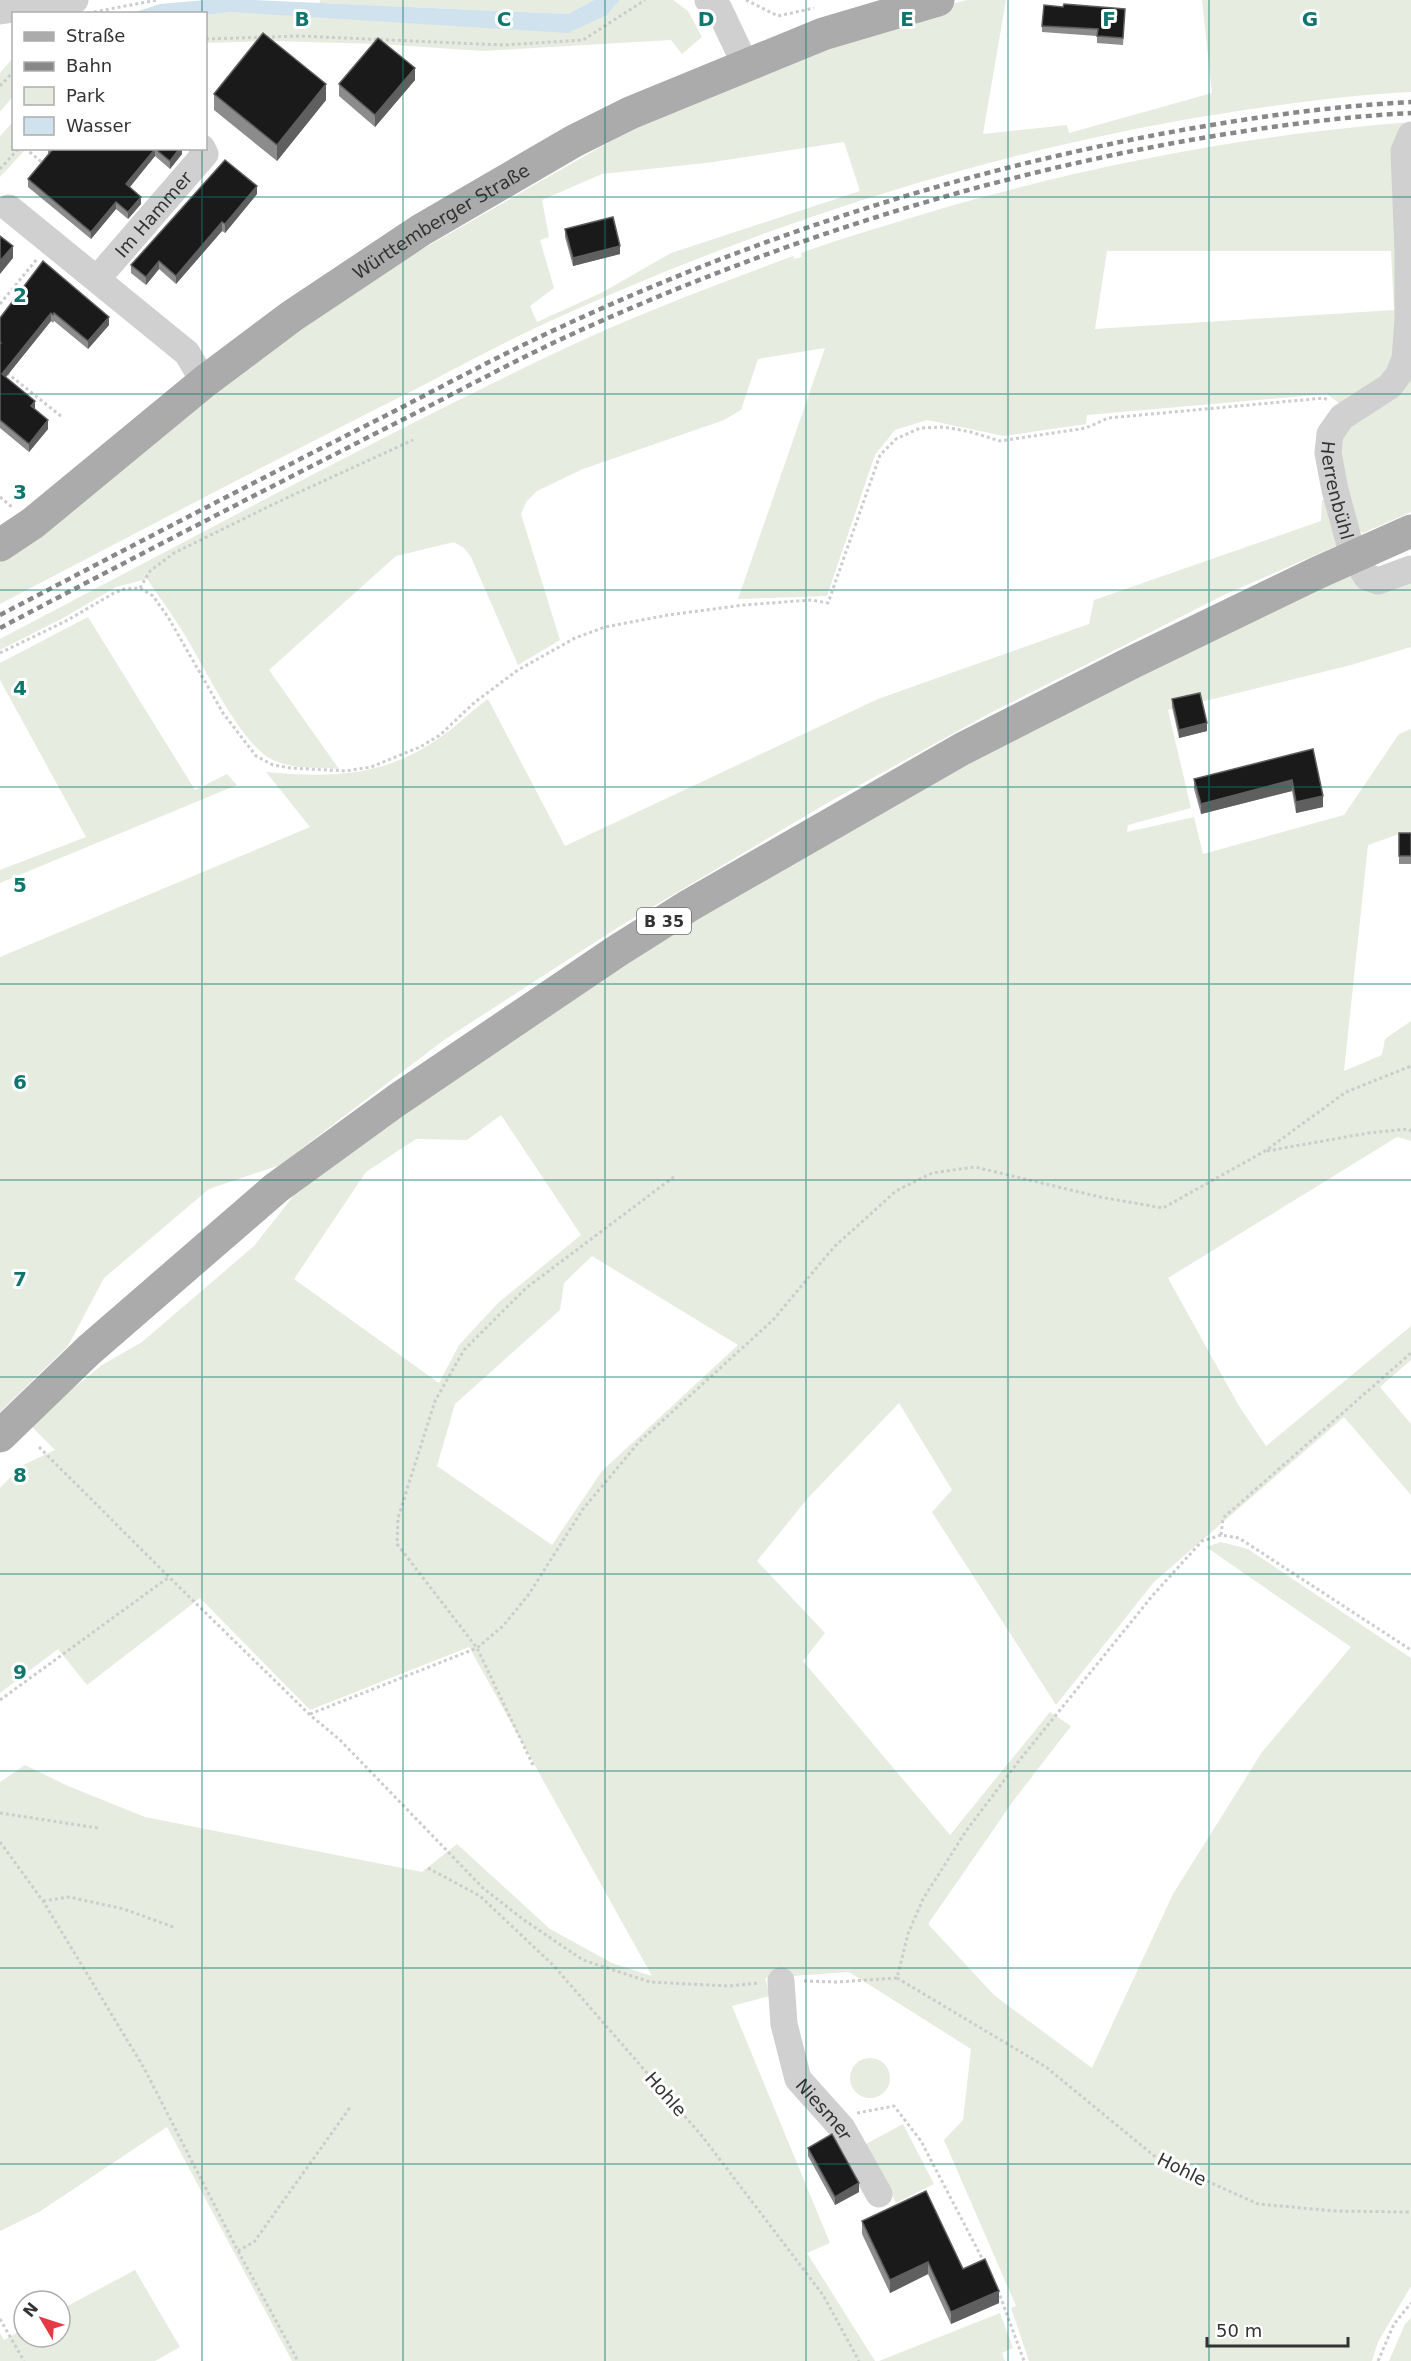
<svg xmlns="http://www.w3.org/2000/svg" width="1411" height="2361" font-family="'DejaVu Sans',sans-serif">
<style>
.green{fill:#e6ecdf;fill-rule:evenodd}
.water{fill:#cfe2ee}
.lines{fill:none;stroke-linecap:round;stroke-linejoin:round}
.path{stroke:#cdcdcd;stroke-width:3;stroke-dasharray:3 3;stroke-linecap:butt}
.minor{stroke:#d0d0d0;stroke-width:27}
.major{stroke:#ababab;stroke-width:33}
.rail{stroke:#888;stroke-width:4.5;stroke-dasharray:6 4.5;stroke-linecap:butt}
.wall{fill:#8c8c8c}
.shaded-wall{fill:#5f5f5f}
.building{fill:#1a1a1a;stroke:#5f5f5f;stroke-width:1.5}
.grid{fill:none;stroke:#0f766e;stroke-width:1.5;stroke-opacity:0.55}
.labels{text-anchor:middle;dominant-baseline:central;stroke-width:6;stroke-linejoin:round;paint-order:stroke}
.shield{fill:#fff;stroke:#707070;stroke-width:1.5}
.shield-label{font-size:16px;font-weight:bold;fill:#333}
.street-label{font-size:18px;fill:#333;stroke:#fff}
.grid-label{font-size:20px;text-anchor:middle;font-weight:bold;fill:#0f766e;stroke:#fff;stroke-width:6;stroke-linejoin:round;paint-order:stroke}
</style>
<rect width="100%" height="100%" fill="#fff"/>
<path class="green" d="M320 0H594L568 14 320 3Z
M620 0H673L688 11 702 37 682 54 671 40 483 51 379 44 272 41 206 43V15L232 12 607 15Z
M967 0H1006L983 134 1067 125 1069 133 1212 93 1202 0H1411V92C1333 96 1254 108 1177 121 957 161 751 230 548 322 491 348 435 380 378 408 252 472 126 538 0 604V561L36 538 213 394 301 329 400 262 637 126 743 73 929 10ZM844 142 860 191 671 253 603 292 537 322 530 306 554 288 540 240 549 237 542 200 602 174 706 163Z
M13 58V96L0 112V73Z
M13 122 14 148 26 149 0 177V136Z
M1411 122 1400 362 1344 407 1327 394 1087 415 1086 424 1004 436 927 420 895 430 875 455 827 596 738 599 825 348 758 359 741 410 724 420 583 469 537 491 526 502 521 514 560 640 518 665 471 557 464 548 454 542 396 556 269 670 339 769C318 767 291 770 271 759 240 743 203 664 183 632 172 614 159 597 147 579L116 587 65 617 0 650V639C185 542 369 442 557 352 634 315 714 286 793 256L794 259 802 257 801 253C839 239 878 228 917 216 1078 167 1244 135 1411 122ZM1107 251H1391L1394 310 1095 329Z
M1411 358V512L1363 533 1352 525 1334 437Z
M1332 499 1341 530 1336 546 1226 594 994 711 829 802 617 928 444 1040 280 1165 209 1189 104 1278 68 1346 0 1412V957L310 827 266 772C332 778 386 777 442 736 458 725 472 710 488 699L565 846 878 699 1089 624 1094 600 1321 521 1322 500Z
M1356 576H1411V647L1351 665 1168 710 1191 808 1128 825 1127 832 1194 817 1203 854 1344 815 1399 734 1411 729V833L1405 832 1368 845 1344 1071 1382 1055 1385 1039 1411 1021V1141L1397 1137 1168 1278 1239 1406 1266 1446 1411 1326V1360L1380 1387 1411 1424V1495L1344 1417 1154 1582 1056 1705 932 1512 952 1490 899 1403 808 1498 757 1561 825 1633 803 1661 950 1835 1050 1712 1071 1726 1014 1800 928 1924 994 1995 1092 2068 1173 1894 1262 1752 1351 1647 1206 1547 1221 1542 1248 1549 1411 1658V2286L1378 2342 1372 2361H1029L1011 2308 1016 2306 944 2140 963 2120 971 2049 849 1972 765 1978 770 1996 732 2006 830 2243 807 2253 875 2361H292L167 2127 39 2212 0 2231V1782L25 1765 68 1786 145 1817 422 1872 457 1844 550 1929 612 1963 652 1976 469 1647 310 1710 200 1598 87 1685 58 1649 0 1693V1488L21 1466 55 1450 29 1424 102 1365 142 1342 254 1246 295 1194 348 1153 650 945 872 816 1134 675 1338 578ZM501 1115 581 1235 499 1302 459 1345 439 1383 294 1279 366 1172 416 1139 467 1140ZM592 1256 738 1345 602 1471 552 1545 437 1466 455 1404 560 1310 564 1283Z
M88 617 195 790 227 774 237 785 0 883V870L86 837 0 680V663Z
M850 2078a20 20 0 1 1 40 0a20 20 0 1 1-40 0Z
M903 2124 934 2184 896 2203 866 2144Z
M135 2270 180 2347 155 2361H0V2333L4 2340 24 2329V2337H60V2310Z
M1000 2313 1013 2348 1002 2353 1005 2361H879Z
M1411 2318V2361H1389L1405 2324Z"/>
<path class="water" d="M206 0H254L568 14 594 0H620L607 15 568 33 232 12 206 15V14L132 13 160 4Z"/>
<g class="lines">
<path class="path" d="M746 0 778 16 814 8
M94 12 157 0
M206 39 300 36 503 45 583 40 645 0
M0 86 14 71
M25 148 45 165
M0 169 19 148
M0 304 37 259
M7 373 62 417
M0 497 12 507
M140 588 150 571 174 553 280 501 413 440
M0 653 66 621 114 593 124 589 140 588 153 596 168 617 223 713 256 756 273 765 290 768 346 771 371 767 420 747 440 735 475 702 518 670 575 638 605 627 668 615 744 605 811 600 828 603 880 455 896 439 920 428 944 427 971 432 1000 441 1086 428 1108 418 1324 398 1329 401
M1267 1151 1368 1133 1408 1129 1411 1131
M39 1447 169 1577 310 1715 340 1740 483 1888 524 1920 583 1960 650 1982 729 1986 758 1983
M1221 1535 1223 1518 1411 1353
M0 1700 169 1577
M310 1714 477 1648 503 1626 529 1594 583 1509 639 1442 773 1320 834 1247 896 1191 932 1173 975 1167 1100 1197 1163 1208 1265 1151 1346 1092 1411 1066
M533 1765 477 1648 397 1544 398 1518 435 1401 464 1350 526 1288 675 1176
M0 1813 98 1828
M0 1842 43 1901 144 2068 238 2251 298 2361
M428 1868 480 1896 553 1965 702 2136 823 2295 859 2361
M43 1901 69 1897 124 1909 176 1928
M897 1978 1046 2067 1158 2159 1258 2204 1335 2211 1411 2212
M804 1981 837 1982 897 1978 908 1934 923 1899 966 1831 1018 1762 1153 1595 1202 1541 1221 1535 1239 1538 1411 1650
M857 2113 894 2106 921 2141 984 2262
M238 2251 254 2242 351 2106
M998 2290 1024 2361
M0 2319 24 2361
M1378 2361 1394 2324 1411 2303"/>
<g class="minor">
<path d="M708 0 719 9 745 64"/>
<path d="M0 11 75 0"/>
<path id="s1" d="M1411 135 1404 151 1408 252V320L1405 359 1399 374 1390 386 1342 417 1330 434 1328 453 1335 490 1353 556 1367 577 1378 581 1411 569"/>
<path d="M9 208 187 353 204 382"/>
<path id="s2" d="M97 279 205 154 202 148"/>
<path id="s3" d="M781 1981 784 2024 798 2079 842 2128 879 2194"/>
</g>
<g class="major">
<path id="s4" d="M0 545 33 523 204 382 292 316 421 230 574 141 630 113 823 34 938 0"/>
<path d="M0 1436 89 1350 276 1188 397 1100 617 951 690 905 962 749 1133 662 1317 573 1411 531"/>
</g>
<path class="rail" d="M0 615C128 548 256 481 385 416 439 388 493 359 548 333 747 239 961 170 1177 131 1254 117 1333 106 1411 102
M0 628C135 557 270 487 406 418 455 393 505 366 555 342 755 249 967 180 1185 141 1259 128 1335 117 1411 113"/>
</g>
<path class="wall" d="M1125 9 1123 45 1097 43V36L1042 32V26Z
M415 80 375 127 339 96V84Z
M214 94 326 100 277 161 214 110Z
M48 148H182V154L170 169 155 156 129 187 141 204 128 219 116 209 91 239 28 187V179L49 154 48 153Z
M257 194 225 233 222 231 176 284 159 269 146 285 131 273V265Z
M565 229 620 254 573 266 565 237Z
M43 261 109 325 88 349 54 321 53 323 51 321 6 377 35 410 48 429 29 452 0 428V318Z
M1172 699 1207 731 1179 738 1172 707Z
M1313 749 1323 807 1296 813 1292 791 1201 814 1194 789V779Z
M1399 833H1411V864H1399Z
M808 2148 859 2192 835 2205 808 2156Z
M862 2221 963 2269 999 2303 951 2324 928 2274 890 2293 862 2234Z"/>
<path class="shaded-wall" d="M415 68V80L375 127V115Z
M326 84V100L277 161V145Z
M180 148H182V154L170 169V161Z
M155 149V156L126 192V184Z
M257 186V194L225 233V224Z
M141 197V204L128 219V212Z
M116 202V209L91 239V232Z
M222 222V231L176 284V276Z
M13 246V258L0 274V261Z
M620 246V254L573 266V258Z
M159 261V269L146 285V277Z
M51 313V321L2 382V374Z
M109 317V325L88 349V341Z
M35 401V409L31 406Z
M48 420V429L29 452V444Z
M1207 723V731L1179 738V730Z
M1292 780V791L1201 814V804Z
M1323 796V807L1296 813V802Z
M859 2183V2192L835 2205V2197Z
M928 2262V2274L890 2293V2280Z
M999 2291V2303L951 2324V2312Z"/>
<path class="building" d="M1064 4 1125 9 1123 38 1097 36 1098 29 1042 26 1044 5 1063 7Z
M263 33 326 84 277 145 214 94Z
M378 38 415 68 375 115 339 84Z
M51 148H180L170 161 155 149 126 184 141 197 128 212 116 202 91 232 28 179 53 149Z
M225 160 257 186 225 224 222 222 176 276 159 261 146 277 131 265Z
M613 217 620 246 573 258 565 229Z
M0 236 13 246 0 261Z
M43 261 109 317 88 341 54 313 53 315 51 313 2 374 35 401 31 406 48 420 29 444 0 420V344L1 343 0 342V318Z
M1200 693 1207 723 1179 730 1172 699Z
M1313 749 1323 796 1296 802 1292 780 1201 804 1194 779Z
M1399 833H1411V856H1399Z
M832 2134 859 2183 835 2197 808 2148Z
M926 2191 963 2269 985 2259 999 2291 951 2312 928 2262 890 2280 862 2221Z"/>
<path class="grid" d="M202 0V14M403 0V2361M605 0V2361M806 0V2361M1008 0V2361M1209 0V2361M202 148V2361M0 197H1411M0 394H1411M0 590H1411M0 787H1411M0 984H1411M0 1180H1411M0 1377H1411M0 1574H1411M0 1771H1411M0 1968H1411M0 2164H1411"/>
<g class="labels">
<rect class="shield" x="637" y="908" width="54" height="26" rx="4.5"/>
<g class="shield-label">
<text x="664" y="921">B 35</text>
</g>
<g class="street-label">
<text stroke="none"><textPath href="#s2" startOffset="86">Im Hammer</textPath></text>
<text stroke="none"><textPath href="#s4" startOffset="548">Württemberger Straße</textPath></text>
<text stroke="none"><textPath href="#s1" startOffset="392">Herrenbühl</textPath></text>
<text transform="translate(666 2094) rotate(49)">Hohle</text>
<text stroke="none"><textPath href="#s3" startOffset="140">Niesmer</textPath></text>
<text transform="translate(1182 2169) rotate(26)">Hohle</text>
</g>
</g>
<g class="grid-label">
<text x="302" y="26">B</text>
<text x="504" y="26">C</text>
<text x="706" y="26">D</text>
<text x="907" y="26">E</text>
<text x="1109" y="26">F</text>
<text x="1310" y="26">G</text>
<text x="20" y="302">2</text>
<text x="20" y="499">3</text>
<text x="20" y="695">4</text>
<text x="20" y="892">5</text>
<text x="20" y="1089">6</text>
<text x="20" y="1286">7</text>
<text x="20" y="1482">8</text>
<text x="20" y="1679">9</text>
</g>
<rect x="12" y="12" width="195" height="138" fill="#ffffff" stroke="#adadad" stroke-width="1.5"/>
<rect x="24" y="32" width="30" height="9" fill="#ababab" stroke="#adadad" stroke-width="1.5"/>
<text x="66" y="42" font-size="18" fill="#333333">Straße</text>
<rect x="24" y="62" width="30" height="9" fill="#888888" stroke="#adadad" stroke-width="1.5"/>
<text x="66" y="72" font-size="18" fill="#333333">Bahn</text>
<rect x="24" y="87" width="30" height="18" fill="#e6ecdf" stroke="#adadad" stroke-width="1.5"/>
<text x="66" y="102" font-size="18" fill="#333333">Park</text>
<rect x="24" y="117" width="30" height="18" fill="#cfe2ee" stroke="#adadad" stroke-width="1.5"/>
<text x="66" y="132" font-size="18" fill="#333333">Wasser</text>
<g transform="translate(42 2319) rotate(309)"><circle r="28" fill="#ffffff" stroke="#adadad" stroke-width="1.5"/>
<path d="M0-4.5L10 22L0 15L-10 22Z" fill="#e63946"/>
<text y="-9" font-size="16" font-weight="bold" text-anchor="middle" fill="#333333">N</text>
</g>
<path d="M1207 2337v9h141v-9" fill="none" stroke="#333333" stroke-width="3"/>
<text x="1216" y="2337" font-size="18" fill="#333333" stroke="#ffffff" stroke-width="4.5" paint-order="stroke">50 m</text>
</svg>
